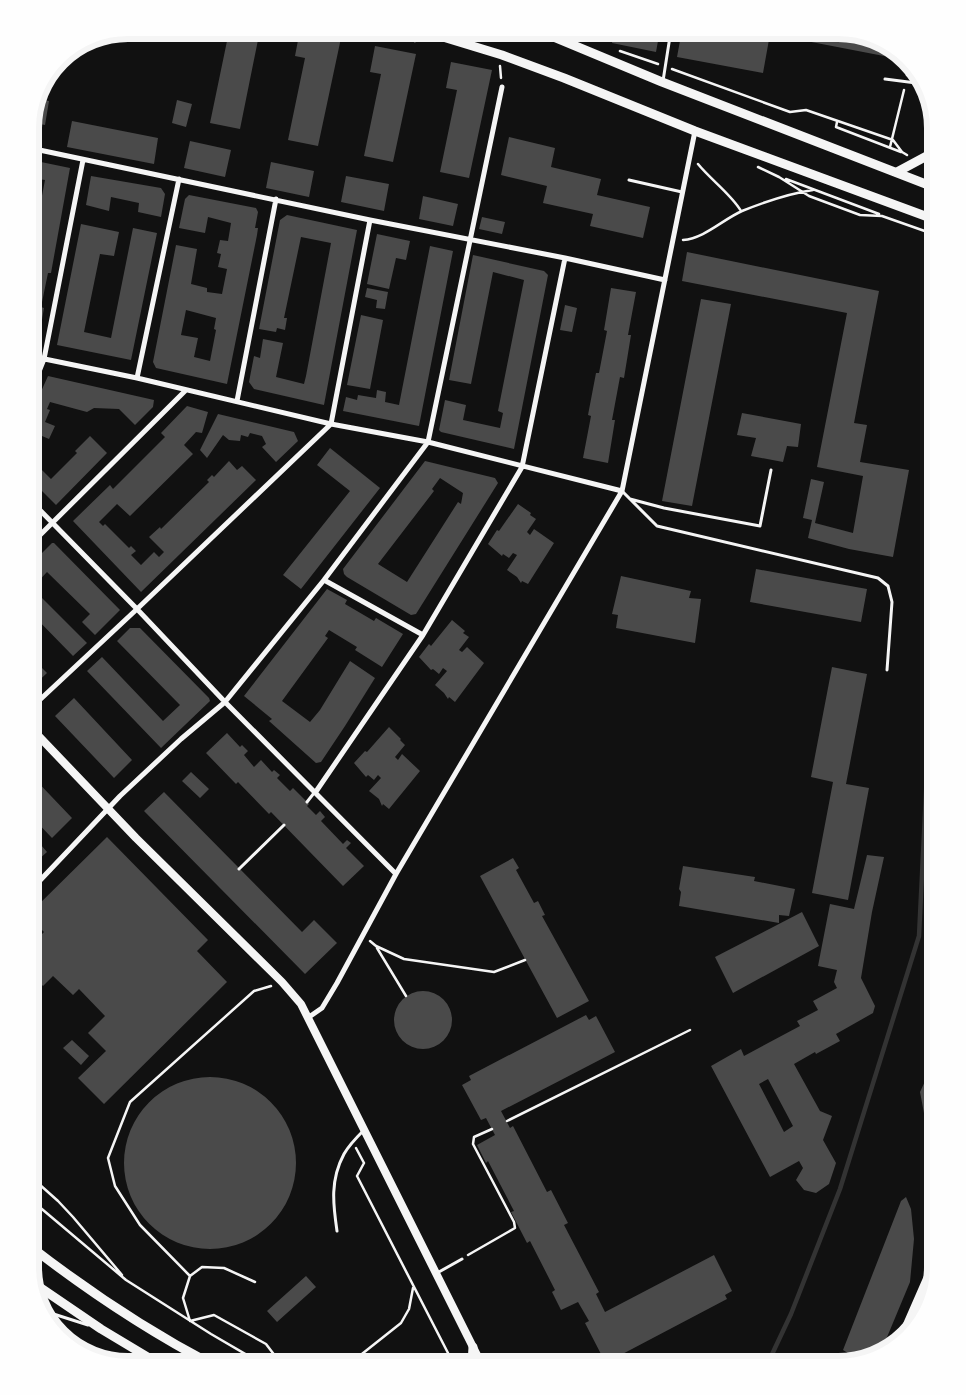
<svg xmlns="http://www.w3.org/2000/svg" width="966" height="1395" font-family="'Nunito Sans',sans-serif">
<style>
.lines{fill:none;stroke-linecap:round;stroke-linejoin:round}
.stream{stroke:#333;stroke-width:4.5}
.building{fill:#4a4a4a;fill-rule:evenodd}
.path{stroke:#f5f5f5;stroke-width:2.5}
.service{stroke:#f5f5f5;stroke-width:3}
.minor{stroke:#f5f5f5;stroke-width:5}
.tertiary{stroke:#f5f5f5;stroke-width:8}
.secondary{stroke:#f5f5f5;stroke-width:9}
.primary{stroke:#f5f5f5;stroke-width:9}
.rim{fill:none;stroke:#f5f5f5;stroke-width:6}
</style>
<rect width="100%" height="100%" fill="#111"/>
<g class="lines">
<path class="stream" d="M767 1365 791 1314 840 1189 919 936 936 588"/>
</g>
<path class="building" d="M218 30H260L240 129 210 123 227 41 216 39Z
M300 30 341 38 318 146 288 140 305 58 295 56Z
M615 30H660L656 52 612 43Z
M682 30H844L891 46 889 57 770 34 763 73 677 57Z
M375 46 416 54 393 162 364 156 381 74 370 72Z
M451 62 492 70 469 178 440 172 457 90 446 88Z
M36 99 49 101 45 125 30 122Z
M177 100 192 104 186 127 172 123Z
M72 121 158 138 154 164 67 147Z
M509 137 555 148 551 167 601 179 597 195 650 207 643 238 590 226 593 214 543 203 547 186 501 175Z
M190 141 231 150 225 177 184 168Z
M41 162 70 168 51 273H48L41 307 44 308 39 337 35 339 30 338V259L45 180 38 179Z
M271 162 314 171 309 197 266 188Z
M91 176 161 188 165 194 161 217 138 212 139 203 111 197 109 211 86 205Z
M346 176 389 184 384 211 341 202Z
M189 195 256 208 258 212 255 228H258L257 235 227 384 156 368 153 362 176 245 197 249 191 284 207 288V292L222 294 227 269 218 267 221 254 217 253 220 240 228 241 231 223 208 217 205 233 179 228 185 199ZM186 310 216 318 214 329 216 330 210 361 194 357 198 338 181 335Z
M423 196 458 204 453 226 419 219Z
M287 215 357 230 324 405 254 389 249 382 254 356 260 358 263 339 283 343 276 377 304 384 306 376 331 243 301 237 284 318H287L285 330 277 328 276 332 259 329 280 220Z
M482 217 505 222 502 234 479 229Z
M81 224 119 232 114 256 100 254 84 332 111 338 133 228 157 233 131 360 57 345Z
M377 234 410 241 406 260 396 258 389 289 367 284Z
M430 246 453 251 419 426 343 411 346 397 357 400 358 395 376 398 377 390 386 392 385 402 399 405Z
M687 252 879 291 854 423 867 425 860 462 909 470 893 557 849 549 808 538 812 520 803 518 811 479 824 482 815 523 853 533 863 476 817 467 847 313 682 281Z
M473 255 544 271 548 275 514 449 441 432 439 430 445 400 466 405 463 420 500 428 503 413 498 411 524 280 493 272 471 384 449 380Z
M367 288 388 292 385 309 376 308 377 300 365 297Z
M611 288 636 292 628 335H631L624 378 620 377 612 420H615L608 463 583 458 591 416 588 415 596 373H599L607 331 604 330Z
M701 299 731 304 692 506 662 501Z
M565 305 577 308 572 332 560 330Z
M361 315 383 320 370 389 347 385Z
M48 376 154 400 153 407 135 425 119 409 94 408 87 412 50 402 47 409 50 410 45 422 55 426 49 439 42 436 37 450 30 447V416Z
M187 406 208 412 202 433 196 432 184 445 193 454 130 516 117 504 99 522 103 526 105 524 129 548 131 546 136 551 131 555 141 565 154 552 159 557 164 552 149 537 160 527 161 529 209 482 207 480 212 475 214 477 229 461 237 470 242 466 256 480 141 592 73 521 110 485 113 489 165 437 161 433Z
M742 413 801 424 798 447 787 446 783 462 751 456 756 438 737 435Z
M218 414 294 432 298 441 276 462 262 447 266 444 262 436 250 433 248 437 241 435 240 441 229 440 223 435 207 458 200 450Z
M90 436 107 453 56 505 30 479V452L39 456 36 464 51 479 77 453 75 451Z
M330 448 380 488 301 589 283 575 350 491 317 465Z
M425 461 495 478 498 483 416 614 411 615 347 577 344 574 343 569ZM440 478 463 493 461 504 458 502 407 582 378 564 434 491 432 489Z
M518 504 531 513 530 515 536 519 527 532 530 535 534 529 554 543 528 584 522 581 521 583 517 577 507 570 517 555 513 553 509 558 503 554 502 556 488 544 497 530 499 531Z
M52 543H54L120 610 95 635 82 622 90 614 47 572 32 588 87 643 73 656 30 612V565Z
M756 569 867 589 861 622 750 602Z
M621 576 691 591 689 598 701 599 695 643 616 628 618 615 612 614Z
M327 589 347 600 345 604 374 621 376 618 403 634 382 667 355 650 357 647 329 630 325 636 328 638 282 701 310 722 320 710 350 661 375 678 345 726 321 762 316 763 269 721 272 719 244 696Z
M452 620 465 631 463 633 469 637 459 650 462 652 467 647 484 663 455 702 449 697 448 699 444 693 435 685 447 671 443 668 439 674 433 669 431 670 419 657 429 644 431 646Z
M130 628H140L209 698 210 701 161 748 87 671 102 657 163 721 180 705 117 641Z
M30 656 47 673 30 689Z
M832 667 867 674 846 784 869 788 848 900 812 893 833 782 811 777Z
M74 698 132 760 114 778 55 716Z
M389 727 401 739 400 740 405 745 395 757 398 760 402 754 420 771 389 809 383 804 382 806 379 799 369 791 381 778 378 775 374 780 368 775 366 777 354 763 365 751 367 752Z
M227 733 240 747 242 745 248 751 244 755 254 767 261 760 272 772 274 770 280 775 277 778 290 791 293 788 309 804 307 806 316 815 320 811 325 817 321 821 343 844 347 840 351 843 346 848 364 866 343 886 271 812 269 814 238 782 236 784 206 753Z
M191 772 209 789 200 798 182 781Z
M30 774 72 818 52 838 30 815Z
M164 792 302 932 314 920 337 943 305 974 144 811Z
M107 837 208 940 197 951 227 982 104 1104 78 1078 106 1051 88 1033 105 1016 79 989 73 995 53 976 43 986 30 973V946L44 932 39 927 30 935V913Z
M35 838 47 852 37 861 30 854V843Z
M867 855 884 857 872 912 861 978 875 1006 873 1013 836 1034 840 1041 816 1054 815 1052 794 1064 820 1111 832 1116 823 1140 836 1163 829 1184 816 1193 804 1190 796 1180 803 1168 799 1161 770 1177 711 1066 741 1049 744 1056 800 1026 797 1021 818 1010 813 1001 837 988 834 982 837 970 818 966 830 904 854 909ZM768 1079 793 1126 784 1132 759 1084Z
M513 858 519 868 516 870 534 903 538 901 545 915 542 916 589 1001 557 1018 480 876Z
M683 866 755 877 754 881 795 889 789 916 779 915V923L679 906 681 892 679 889Z
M802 912 819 946 733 993 715 957Z
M30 982 38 989 30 998Z
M394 1020a29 29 0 1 1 58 0a29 29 0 1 1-58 0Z
M586 1015 589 1020 596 1016 615 1052 501 1111 510 1128 513 1126 547 1192 551 1190 568 1223 564 1225 599 1292 596 1294 605 1312 714 1255 732 1291 725 1295 727 1299 613 1359 611 1355 603 1358 585 1323 589 1321 578 1302 561 1310 552 1292 555 1290 530 1241 527 1243 511 1212 514 1211 488 1161 486 1163 477 1145 495 1135 486 1118 481 1120 462 1085 471 1080 469 1076Z
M72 1040 89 1056 81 1065 63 1048Z
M936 1058V1152L931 1150 920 1092Z
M124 1163a86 86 0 1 1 172 0a86 86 0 1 1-172 0Z
M906 1197 911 1209 914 1239 910 1282 880 1354 859 1360 843 1350 901 1201Z
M306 1276 316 1287 277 1322 267 1311Z"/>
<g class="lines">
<path class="path" d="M371 30 415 41
M620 51 658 64
M500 66 501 78
M672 69 790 112 806 110 893 140 902 152 907 155
M907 75 909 64
M837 122 836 127 901 152
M890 147 904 90
M698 164C710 179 732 195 741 211
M758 167 779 177 809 196 860 215 882 216 936 235
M786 179 879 214
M683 240C705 238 722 220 742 211 762 203 792 193 813 190
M370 941 376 946 404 959 494 972 525 960
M377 948 406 996
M507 1121 690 1030
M356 1148 364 1163 357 1176 448 1353 451 1365
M30 1176 58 1201 73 1217 122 1275
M30 1199 126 1280 211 1334 264 1365
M468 1255 515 1228 514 1222 473 1144 474 1137 492 1129
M190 1276 140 1225 115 1186 108 1158 130 1102 254 991 271 986
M255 1282 224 1268 202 1267 190 1276 183 1298 190 1321 214 1315 266 1344 282 1365
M348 1365 401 1323 409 1309 413 1288"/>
<path class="service" d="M885 79 924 84
M663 81 671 30
M629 180 682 192
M622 491 657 526 878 578 888 586 892 602 887 670
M630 499 664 508 760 526 771 470
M307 802 314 793
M239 869 284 825
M337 1231C333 1204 330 1180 344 1154 349 1145 357 1137 364 1130
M437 1273 462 1259
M41 1310 88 1325"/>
<path class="minor" d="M30 148 370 220 565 258 665 280
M30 356 137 378 331 424 428 442 622 491
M137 378 179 179
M30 394 44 359 83 160
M237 401 276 199
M30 500 137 609 225 702 396 874
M30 545 186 390
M324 580 423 635
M30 709 137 609 331 424 370 220
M315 793 423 635 522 467 565 258
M30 891 120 796 181 739 225 702 324 580 428 442 502 87
M309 1017 322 1008 337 983 396 874 622 491 695 131"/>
<path class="tertiary" d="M30 727 136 838 282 982 301 1004 482 1365
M901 1338 936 1258"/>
<path class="secondary" d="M30 1246C88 1291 148 1331 213 1365
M35 1284 101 1329 161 1365
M472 1365 473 1347"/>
<path class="primary" d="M420 30 502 55 564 78 695 131 936 220
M537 30 662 82 936 188
M897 172 936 151"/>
</g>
<path d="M0 0H966V1395H0ZM128 39H838A89 89 0 0 1 927 128V1267A89 89 0 0 1 838 1356H128A89 89 0 0 1 39 1267V128A89 89 0 0 1 128 39Z" fill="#fefefe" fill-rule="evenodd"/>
<path class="rim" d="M128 39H838A89 89 0 0 1 927 128V1267A89 89 0 0 1 838 1356H128A89 89 0 0 1 39 1267V128A89 89 0 0 1 128 39Z"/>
</svg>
